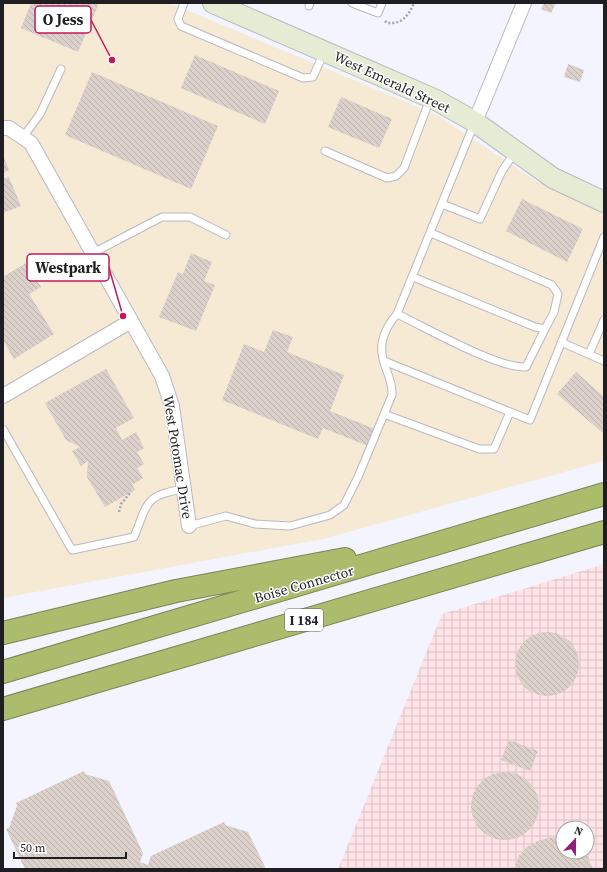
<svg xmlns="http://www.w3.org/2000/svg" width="607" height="872" font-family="'Source Serif 4',serif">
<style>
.commercial{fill:#f6ead5}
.industrial{fill:url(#industrial-grid);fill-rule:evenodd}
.building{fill:url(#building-back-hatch)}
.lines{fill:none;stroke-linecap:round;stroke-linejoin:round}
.lane-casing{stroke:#b7b8c2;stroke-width:9}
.street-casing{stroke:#b7b8c2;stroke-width:16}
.secondary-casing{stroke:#b7b8c2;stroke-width:22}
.highway-casing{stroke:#7a8553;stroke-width:24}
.path{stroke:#a7a8af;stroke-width:2.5;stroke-dasharray:2 2;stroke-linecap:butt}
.lane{stroke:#fff;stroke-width:7}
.street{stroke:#fff;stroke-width:14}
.secondary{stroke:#e6ebd3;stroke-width:20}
.highway{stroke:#abbc6d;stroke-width:22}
.labels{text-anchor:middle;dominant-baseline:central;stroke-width:3;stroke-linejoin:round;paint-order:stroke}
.shield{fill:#fff;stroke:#626265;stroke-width:1}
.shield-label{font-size:13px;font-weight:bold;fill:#1f1f23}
.street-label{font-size:14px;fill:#1f1f23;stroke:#fff}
.leader{fill:none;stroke:#c2185b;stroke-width:1.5}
.callout-dot{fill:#c2185b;stroke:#fff;stroke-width:1.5}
.callout{fill:#fff;stroke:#c2185b;stroke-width:1.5}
.callout-label{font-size:15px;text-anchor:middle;font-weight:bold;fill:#1f1f23}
</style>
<defs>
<pattern id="industrial-grid" width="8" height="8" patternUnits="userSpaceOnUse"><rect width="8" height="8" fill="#ffe3e7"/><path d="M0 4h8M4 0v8" fill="none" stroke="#dac2c6"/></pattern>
<pattern id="building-back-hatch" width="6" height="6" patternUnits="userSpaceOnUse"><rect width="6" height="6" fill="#dbd0ca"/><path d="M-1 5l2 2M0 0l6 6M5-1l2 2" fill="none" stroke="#bcb2ad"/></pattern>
</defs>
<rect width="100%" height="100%" fill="#f3f4fd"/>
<path class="commercial" d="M3 3H170L437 115 536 181 604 212V461L323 539 3 598Z"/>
<path class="industrial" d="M604 564V869H338L442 614ZM563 828H587V852H563Z"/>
<path class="building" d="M31 3H99L78 52 21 28Z
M544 3H556L551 13 541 9Z
M195 55 279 91 265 124 181 88Z
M568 64 584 70 580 82 564 77Z
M92 72 218 126 191 189 65 135Z
M341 97 392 119 379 148 328 127Z
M3 155 9 170 3 173Z
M9 177 21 206 3 213V179Z
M522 199 583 229 567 262 506 231Z
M191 253 212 262 204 281 215 285 196 331 159 317 178 272 183 274Z
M26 263 41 287 29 294 54 334 14 359 3 340V277Z
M273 330 293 337 287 352 344 375 330 411 375 429 368 446 323 428 318 439 222 400 244 344 264 352Z
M106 369 134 418 116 428 122 440 136 432 144 448 137 452 144 464 137 468 143 478 132 485 135 490 105 507 87 477 88 461 81 466 72 451 80 447 66 440 45 403Z
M576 372 604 397 603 433 557 394Z
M515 664a32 32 0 1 1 64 0a32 32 0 1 1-64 0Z
M509 740 538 751 530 771 501 760Z
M84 771 85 774 109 781 143 853 140 862 148 865 151 856 224 822 225 825 248 832 266 869H25L6 829 9 828 17 806 16 803Z
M471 806a34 34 0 1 1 68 0a34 34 0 1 1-68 0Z
M552 837 563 839V852H585L593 869H514L519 856 527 847 538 841Z"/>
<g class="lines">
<defs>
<path id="lane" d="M184 3 178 19 181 26 303 78 313 77 324 52
M352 3 378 13 382 3
M309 6 310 3
M23 137 40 114 61 69
M325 151 387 178 396 176 404 168 430 99
M442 204 480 219 502 171 515 152
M93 253 162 217H190L226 235
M413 277 535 327 545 329 554 312 558 294 552 285 431 233
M397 314C425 327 498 369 526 367L545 329
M561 342 604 361
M589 354 604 320
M384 361 530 420 604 237
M384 414 479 449H494L510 412
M3 429 72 550 134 537C148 503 144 495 184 489
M189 526 226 516 255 524 290 526 330 515 344 505 358 477 392 395C393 378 383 368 382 353 380 339 388 324 397 314L474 124"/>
<path id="street" d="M475 122 524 3
M3 128H9L31 143 162 376 172 406 189 526
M3 396 131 321"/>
<path id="secondary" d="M213 3 436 100 475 122 553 178 604 202"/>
<path id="highway" d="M3 633 176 591 345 559
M3 672 604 494
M3 709 604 532"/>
</defs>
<use href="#lane" class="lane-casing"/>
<use href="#street" class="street-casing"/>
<use href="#secondary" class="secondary-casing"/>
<use href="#highway" class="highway-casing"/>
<path class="path" d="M385 21 387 23C403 24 408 16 414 3
M119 512 121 504 130 493"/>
<use href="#lane" class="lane"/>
<use href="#street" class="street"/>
<use href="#secondary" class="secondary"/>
<use href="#highway" class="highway"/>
</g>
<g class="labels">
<rect class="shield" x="285" y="609" width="38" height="22" rx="3"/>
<g class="shield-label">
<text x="304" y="620">I 184</text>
</g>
<g class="street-label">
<text transform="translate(392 82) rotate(25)">West Emerald Street</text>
<text transform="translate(178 457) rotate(81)">West Potomac Drive</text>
<text transform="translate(304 584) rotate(-16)">Boise Connector</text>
</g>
</g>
<path class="leader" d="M112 60L91 20M123 316L109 268"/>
<g class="callout-dot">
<circle cx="112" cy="60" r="4"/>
<circle cx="123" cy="316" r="4"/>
</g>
<g class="callout">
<rect x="35" y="6" width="56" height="27" rx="4"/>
<rect x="27" y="254" width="82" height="27" rx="4"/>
</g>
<g class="callout-label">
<text x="63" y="25">O Jess</text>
<text x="68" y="273">Westpark</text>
</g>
<rect width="607" height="872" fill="none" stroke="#1f1f23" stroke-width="8"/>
<g transform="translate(575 840) rotate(22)"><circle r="19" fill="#ffffff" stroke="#a5a5a7"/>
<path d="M0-3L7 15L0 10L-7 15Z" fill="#8e1c7d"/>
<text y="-6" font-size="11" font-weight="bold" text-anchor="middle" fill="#1f1f23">N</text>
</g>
<path d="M14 852v6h112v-6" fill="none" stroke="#1f1f23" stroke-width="2"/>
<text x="20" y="852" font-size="12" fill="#1f1f23" stroke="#ffffff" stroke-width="3" paint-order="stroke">50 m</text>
</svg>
